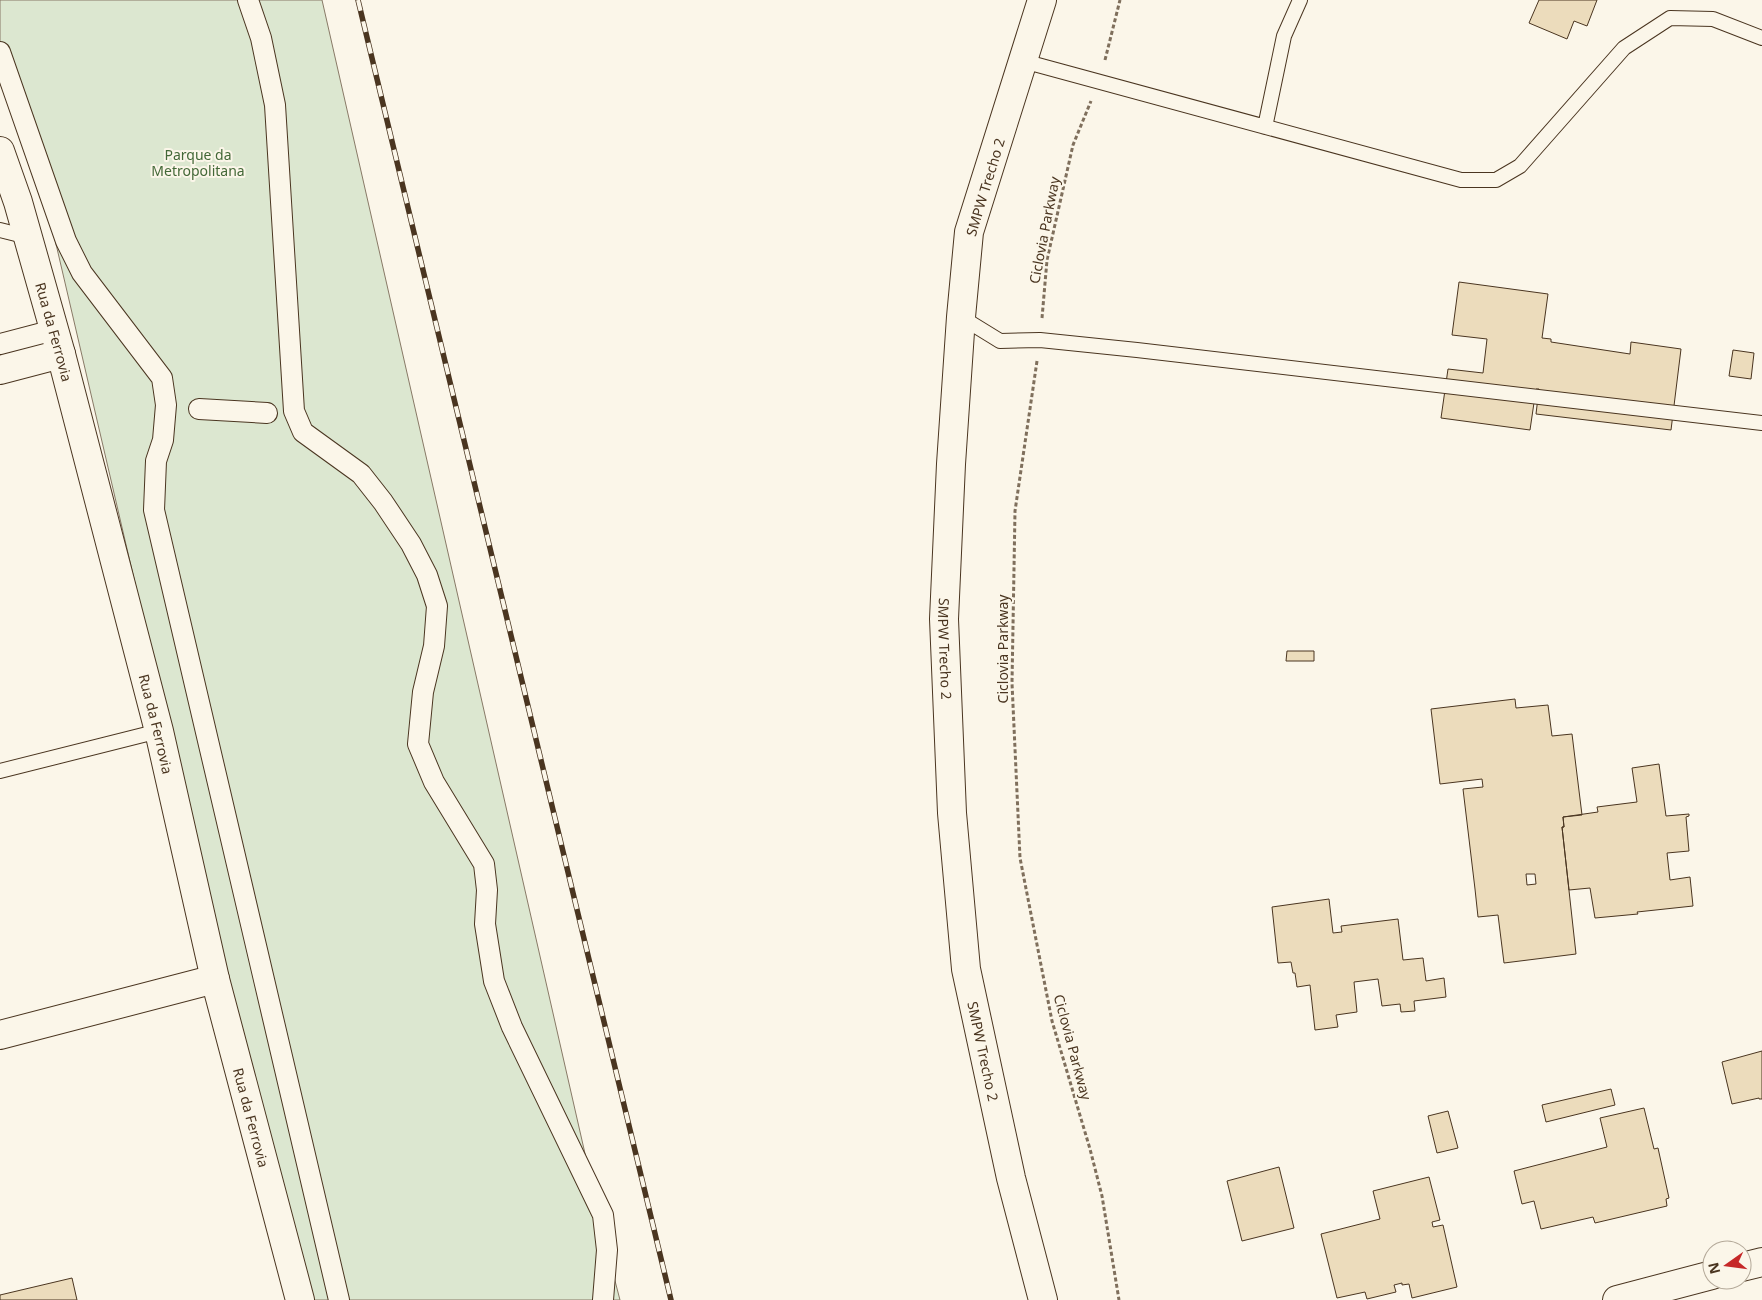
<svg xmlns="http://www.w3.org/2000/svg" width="1762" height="1300" font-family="'Noto Sans',sans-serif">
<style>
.green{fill:#dce7d0;stroke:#887966}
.building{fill:#ecdcbc;stroke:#4a3520;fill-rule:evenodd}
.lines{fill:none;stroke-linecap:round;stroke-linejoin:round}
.service-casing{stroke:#4a3520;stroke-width:16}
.pedestrian-casing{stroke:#4a3520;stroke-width:22}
.minor-casing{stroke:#4a3520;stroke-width:30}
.tertiary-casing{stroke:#4a3520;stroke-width:30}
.path{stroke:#7f6f5c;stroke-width:3;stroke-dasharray:4 2.5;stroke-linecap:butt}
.service{stroke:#fbf6e9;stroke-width:14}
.pedestrian{stroke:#fbf6e9;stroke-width:20}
.minor{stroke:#fbf6e9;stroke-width:28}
.tertiary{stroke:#fbf6e9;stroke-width:28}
.rail-casing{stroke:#4a3520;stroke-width:5.5}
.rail{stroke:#fbf6e9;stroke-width:4;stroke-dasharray:11;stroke-linecap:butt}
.labels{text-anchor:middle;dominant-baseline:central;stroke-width:4;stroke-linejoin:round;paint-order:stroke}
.park-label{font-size:14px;fill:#436837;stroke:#fbf6e9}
.street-label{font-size:14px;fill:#4a3520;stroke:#fbf6e9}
</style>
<rect width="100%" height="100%" fill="#fbf6e9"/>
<path class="green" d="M0 0H322L607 1250 620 1300H302L32 141 0 66Z"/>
<path class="building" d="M1539 0H1597L1587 26 1574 21 1567 39 1529 23Z
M1459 282 1548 294 1542 338 1551 339V342L1630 354 1631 342 1681 349 1671 430 1536 414 1539 389H1536L1530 430 1441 418 1448 369 1483 373 1487 339 1452 335Z
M1733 350 1754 353 1751 379 1729 376Z
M1287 651H1314V661H1286Z
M1515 699 1516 708 1548 705 1552 736 1572 734 1582 815 1563 817 1564 827H1562L1576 954 1504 963 1498 915 1478 917 1475 889 1463 789 1483 787 1482 779 1440 784 1431 709ZM1526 874H1535L1536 884 1527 885Z
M1659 764 1666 816 1689 814V816L1686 817 1689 851 1667 853 1670 880 1690 877 1693 906 1637 912 1638 914 1595 918 1590 888 1569 890 1562 827H1564L1563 817 1598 812 1597 807 1637 802 1632 768Z
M1329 899 1333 933 1342 932 1341 926 1398 919 1403 960 1423 958 1426 981 1444 978 1446 997 1414 1001 1415 1011 1401 1012 1400 1004 1382 1006 1378 979 1354 982 1357 1012 1336 1015 1338 1027 1315 1030 1310 985 1297 987 1295 973H1293L1291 962 1278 963 1272 907Z
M1762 1051V1099H1759V1098L1732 1104 1722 1062Z
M1611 1089 1615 1105 1546 1122 1542 1105Z
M1644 1108 1654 1149 1658 1148 1669 1198 1666 1199 1667 1206 1595 1223 1593 1217 1541 1229 1534 1201 1522 1204 1514 1171 1607 1147 1600 1118Z
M1448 1111 1458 1148 1437 1153 1428 1116Z
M1279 1167 1294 1228 1242 1241 1227 1181Z
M1429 1177 1440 1220 1432 1222 1433 1227 1443 1225 1457 1287 1412 1298 1409 1284 1402 1285V1283L1394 1285 1396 1292 1367 1299 1365 1292 1337 1298 1321 1234 1380 1219 1373 1191Z
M72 1278 77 1300H0V1295Z"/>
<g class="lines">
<defs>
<path id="service" d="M1023 61 1461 180H1496L1520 166 1624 48 1670 18 1713 19 1762 38
M1265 127 1284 36 1300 0
M0 230 28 237
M961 317 1000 341 1040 340 1137 350 1762 423
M0 771 159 731"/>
<path id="pedestrian" d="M248 0 261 38 275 105 294 411 303 432 361 474 383 502 411 544 427 575 437 606 434 646 423 692 418 744 434 782 484 864 487 890 485 924 494 981 512 1027 603 1215 607 1250 603 1300
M0 52 66 241 82 273 162 378 166 405 163 440 156 461 154 510 339 1300
M0 344 54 330
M199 409 267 413"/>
<path id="minor" d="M0 370 61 354
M0 1035 215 979
M1742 1267 1762 1262
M1617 1300 1712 1275"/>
<g id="tertiary">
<path id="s1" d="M1042 0 969 232 961 317 951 464 944 619 952 813 966 969 1011 1178 1043 1300"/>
<path id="s2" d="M0 151 18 202 61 354 159 731 215 979 300 1300"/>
</g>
</defs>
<use href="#service" class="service-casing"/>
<use href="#pedestrian" class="pedestrian-casing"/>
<use href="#minor" class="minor-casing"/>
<use href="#tertiary" class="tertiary-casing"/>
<path class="path" d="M1105 60 1120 0
M1042 318 1047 260 1073 145 1091 101
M1037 361 1015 511 1012 683 1020 858 1052 1021 1090 1149 1102 1196 1119 1300"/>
<use href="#service" class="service"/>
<use href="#pedestrian" class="pedestrian"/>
<use href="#minor" class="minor"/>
<use href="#tertiary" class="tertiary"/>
<defs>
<path id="rail" d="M358 0 671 1300"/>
</defs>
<use href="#rail" class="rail-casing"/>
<use href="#rail" class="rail"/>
</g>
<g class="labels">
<g class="park-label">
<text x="198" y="154">Parque da<tspan x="198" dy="16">Metropolitana</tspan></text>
</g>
<g class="street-label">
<text transform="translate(985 187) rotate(-73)">SMPW Trecho 2</text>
<text transform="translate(1044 230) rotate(-79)">Ciclovia Parkway</text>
<text stroke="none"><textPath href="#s2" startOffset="189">Rua da Ferrovia</textPath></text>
<text stroke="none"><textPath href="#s1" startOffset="661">SMPW Trecho 2</textPath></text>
<text transform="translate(1002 649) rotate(-90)">Ciclovia Parkway</text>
<text stroke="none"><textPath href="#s2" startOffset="594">Rua da Ferrovia</textPath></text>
<text transform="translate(1073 1047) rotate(75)">Ciclovia Parkway</text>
<text stroke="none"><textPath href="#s1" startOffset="1066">SMPW Trecho 2</textPath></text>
<text stroke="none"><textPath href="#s2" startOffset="999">Rua da Ferrovia</textPath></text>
</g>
</g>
<g transform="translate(1727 1265) rotate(256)"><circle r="24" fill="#fbf6e9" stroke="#b4a999"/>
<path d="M0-4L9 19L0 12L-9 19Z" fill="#c62828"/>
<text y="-8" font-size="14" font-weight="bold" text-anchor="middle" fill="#4a3520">N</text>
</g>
</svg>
